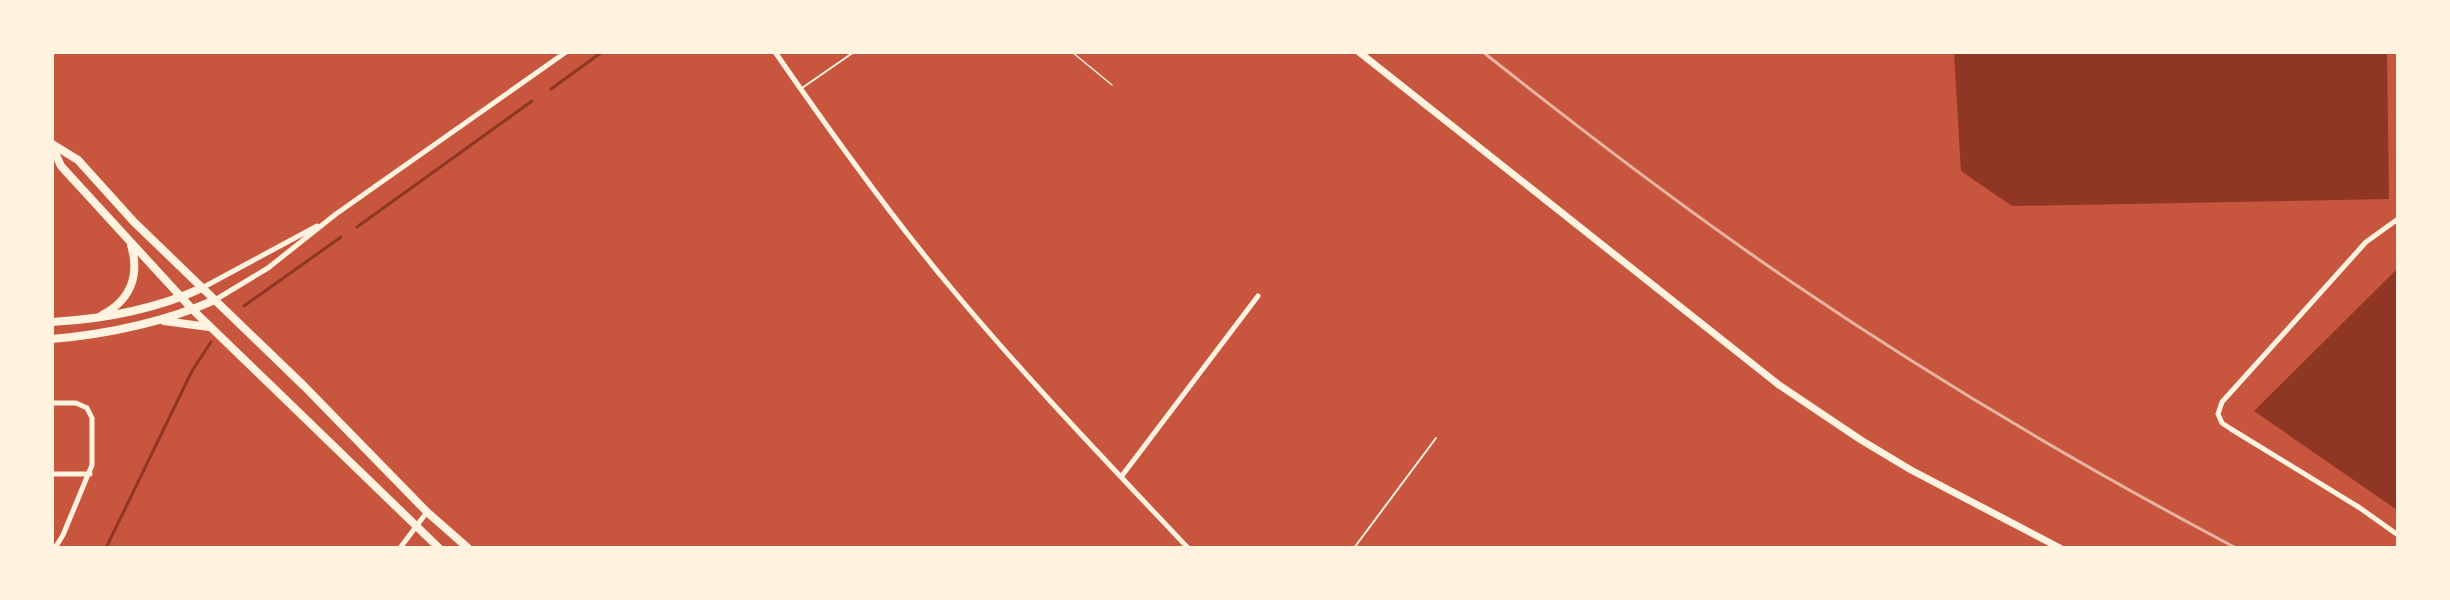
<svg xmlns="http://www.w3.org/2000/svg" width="2450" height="600" font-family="'Roboto Condensed',sans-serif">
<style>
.water{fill:#8f3625}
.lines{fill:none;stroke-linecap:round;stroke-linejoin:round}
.stream{stroke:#8f3625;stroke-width:3}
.path{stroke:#fff3e0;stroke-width:1.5}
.service{stroke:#fff3e0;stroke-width:2}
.minor{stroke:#fff3e0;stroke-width:5}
.tertiary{stroke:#fff3e0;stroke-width:7}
.secondary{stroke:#fff3e0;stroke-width:8}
.rail{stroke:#e9b49f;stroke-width:3}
</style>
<rect width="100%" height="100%" fill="#c8553d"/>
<path class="water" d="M1954 53H2387L2389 199 2012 206 1961 171Z
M2397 269V510L2254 411Z"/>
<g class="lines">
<path class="stream" d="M551 89 602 52
M357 227 532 101
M244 306 341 237
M106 548 192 371 211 342"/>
<path class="path" d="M1072 52 1112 85"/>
<path class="service" d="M802 88 854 52
M1354 548 1436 438"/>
<path class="minor" d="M775 52C831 133 889 214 952 289 1027 379 1108 463 1188 548
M2398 219 2366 242 2222 402 2218 414 2222 423 2231 429 2360 508 2398 535
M202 288 317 226
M215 300 268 268 336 214 566 52
M52 403H76L87 408 92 418V465L63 535 55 548
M52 474H90
M1121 477 1258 296
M400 548 427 512"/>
<path class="tertiary" d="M1359 52 1779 385 1861 440 1911 470 2060 548"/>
<path class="secondary" d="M52 144 78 160 134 222 304 386 427 512 468 548
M52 146 61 166 193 310 439 548
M102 315C131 300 140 275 131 245
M164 321 209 327
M52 322C105 319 154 310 202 288
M52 339C109 334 162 323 215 300"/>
<path class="rail" d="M1483 52C1585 133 1688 212 1796 285 1937 381 2085 468 2236 548"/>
</g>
<rect width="2450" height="600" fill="none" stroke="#fff3e0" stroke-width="108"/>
</svg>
